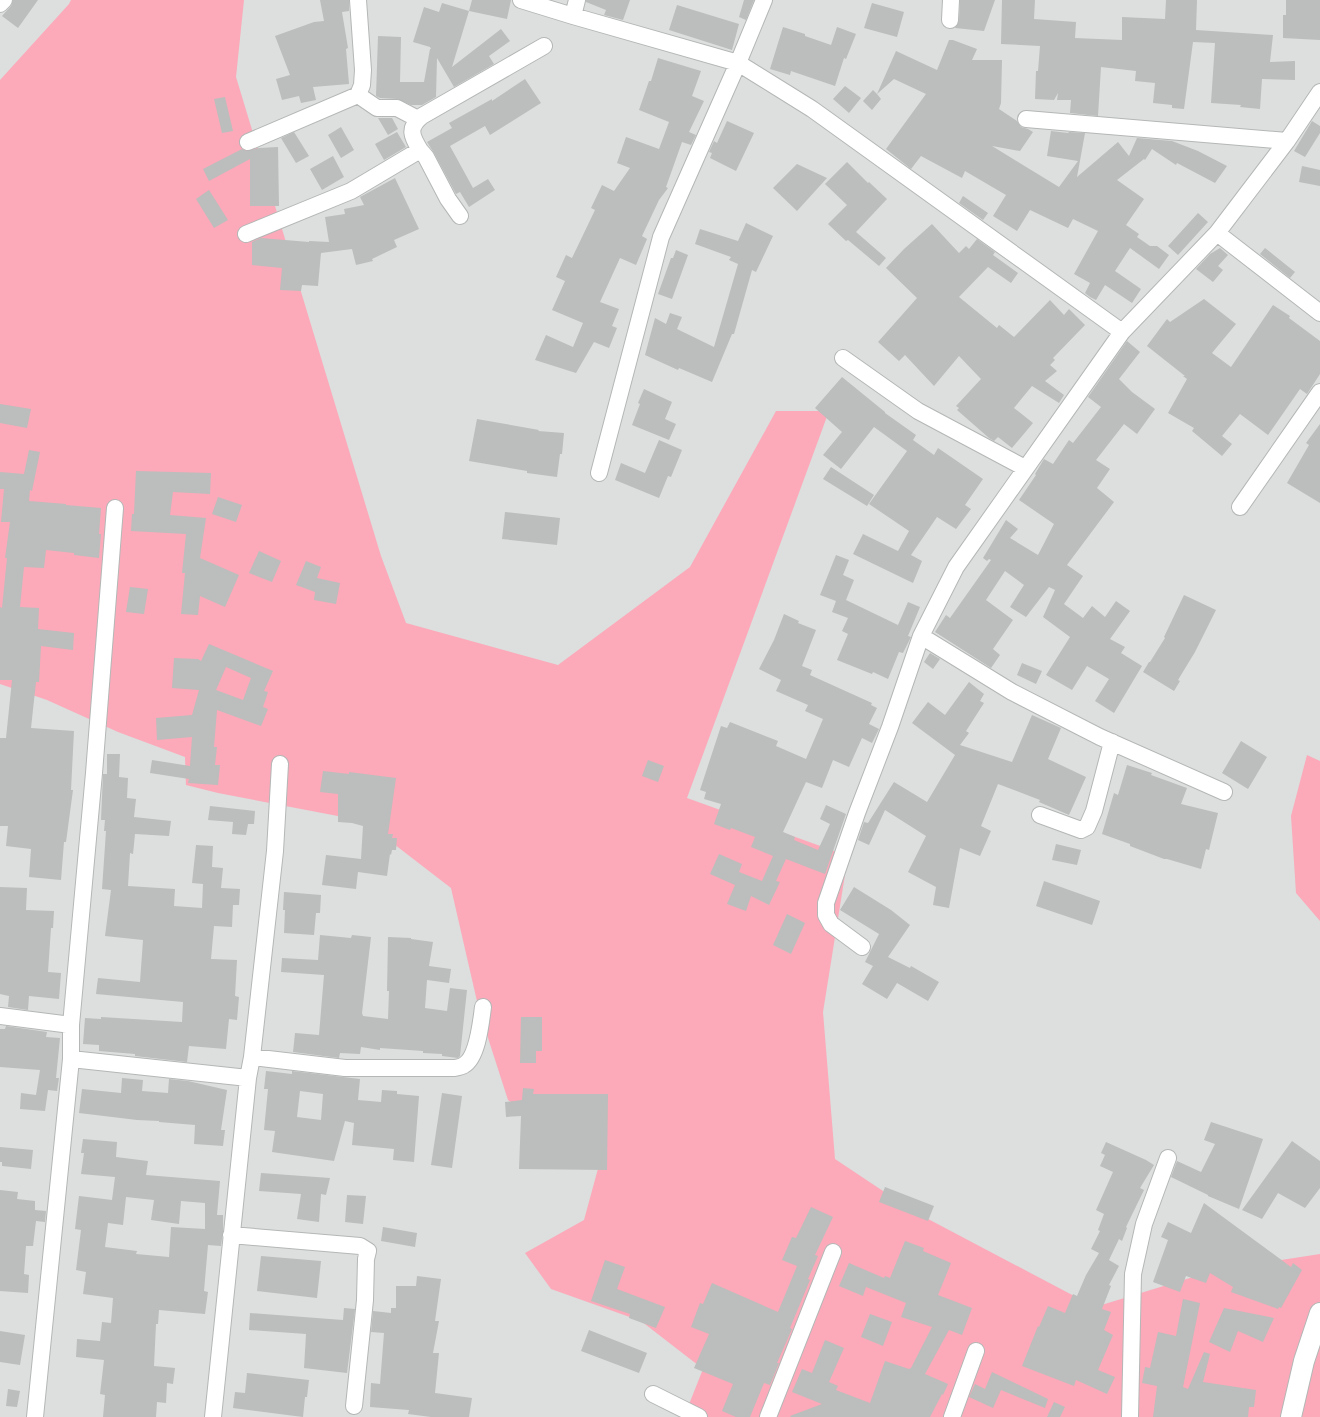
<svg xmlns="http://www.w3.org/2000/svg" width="1320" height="1417" font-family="'Zilla Slab',serif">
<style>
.green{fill:#fca9ba}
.building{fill:#bbbebc;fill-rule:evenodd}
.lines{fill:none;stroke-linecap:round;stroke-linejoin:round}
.minor-casing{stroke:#b4b7b6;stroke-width:18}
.tertiary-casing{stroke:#b4b7b6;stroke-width:22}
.minor{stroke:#fff;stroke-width:16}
.tertiary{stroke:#fff;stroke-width:20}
</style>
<rect width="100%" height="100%" fill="#dcdfdd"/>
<path class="green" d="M71 0H244L236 77 381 556 406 623 558 665 690 567 776 411H829L687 798 848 856 823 1012 835 1159 913 1211 1095 1307 1216 1270 1320 1254V1417H684L703 1369 641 1321 551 1289 525 1253 584 1220 599 1165 508 1100 479 1010 451 888 364 821 218 793 186 785 185 757 118 732 47 700 0 684V80L69 4Z
M1307 755 1320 761V921L1296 893 1291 816Z"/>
<path class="building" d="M13 0H38L18 28 2 16 11 6Z
M320 0H349V11L342 12 348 48 346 49 349 84 313 87 316 100 301 103 299 96 282 100 276 79 290 75 275 36 314 22 324 21Z
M472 0H511L507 19 469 11Z
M586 0H630L623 20 604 15 606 10 586 2Z
M744 0H754L746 20 739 17Z
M960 0H995L984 31 955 28 959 21Z
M1002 0H1035L1034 19 1076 22 1075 38 1122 40V17L1165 19 1166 0H1197L1196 30 1273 35 1270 62 1295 61V80L1262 79 1260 109 1240 107 1241 105 1211 103 1215 43 1193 42 1184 109 1172 108V105L1153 103 1155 83 1135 81 1136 71 1101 67 1098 116 1070 113 1071 100H1057L1058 93 1054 100 1035 99 1036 71H1038L1040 46 1001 44Z
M1286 0H1320V40L1283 38V15H1286Z
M442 3 469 11 452 67 501 29 510 41 489 56 494 64 454 87 437 58 436 97 422 105H411L397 99 380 98 376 96 378 36 401 37 400 82H424L430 49H431L430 47 413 42 424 7 439 12Z
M872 3 904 12 897 37 864 28Z
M677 5 739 24 732 50 669 30Z
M783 27 805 34V36L831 45 837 27 856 34 846 59 844 58 835 86 791 71 790 75 770 69Z
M949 40H953L977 49 972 60H1002L1001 103 999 109 1017 121 1021 127 1028 129 1033 132 1020 151 992 146 1059 187 1078 161 1047 156 1051 131 1068 133 1069 132 1085 133 1077 177 1118 142 1129 156 1137 138 1172 141 1198 151 1227 166 1215 183 1177 163 1176 165 1152 149 1145 160 1144 159 1117 180 1144 199 1126 225 1139 234 1137 237 1150 246H1157L1169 255 1159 269 1130 248 1115 271 1141 289 1132 303 1105 285 1096 300 1090 297 1085 293 1090 283 1074 274 1098 231 1073 219 1068 228 1030 210 1017 231 993 216 1006 195 965 171 962 178 921 156 911 169 886 149 926 94 894 79 877 94 881 99 872 110 863 101 873 90 877 94 896 51 937 70Z
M658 58 701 71 692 96 704 101 689 132 696 135 691 145 682 142 666 187 668 188 659 200 642 236 647 239 636 265 620 258 600 302 619 309 612 326 617 328 609 348 594 342 576 373 535 360 546 335 573 347 583 323 552 310 565 281 556 277 566 255 572 258 595 210 591 208 602 185 614 191 630 168 617 163 626 137 659 149 669 122 639 110 649 81H651Z
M525 79 541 103 490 135 485 126 450 146 473 188 488 179 495 190 469 207 460 192 456 194 434 153 427 142 452 128 449 123 492 99V101Z
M845 86 861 98 849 113 833 99Z
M225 97 233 131 222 133 214 99Z
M378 118H392L398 129 388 135Z
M727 121 754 133 736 171 710 158 712 153 709 152 714 141 717 143Z
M1312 121 1320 126V133L1305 157 1294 151Z
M341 127 354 150 341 158 328 135Z
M294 132 309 156 296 163 281 138Z
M397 132 406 147 384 160 375 144Z
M278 147 279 206H250V159L209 181 203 169 242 149 247 151 259 148Z
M333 156 344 177 322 190 310 169Z
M847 162 868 183 869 182 887 199 856 232 886 258 879 266 848 240 846 241 828 224 847 205 825 184Z
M797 164 827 178 797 211 773 188Z
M1302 166 1320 170V186L1299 182Z
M395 178 419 229 394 240 397 247 372 259 373 261 356 265 352 249 321 253 318 286 302 285 301 291 280 290 282 268 252 265V242L261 238 309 242V241L329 242 325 217 345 214 344 209 364 205 360 197Z
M209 190 228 220 214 228 196 199Z
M963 196 988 213 983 220 959 203Z
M1198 213 1208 222 1178 255 1168 246Z
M746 223 773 236 756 272 752 270 734 334H732L712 382 679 368 678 370 645 355 655 318 666 324 670 313 682 317 677 329 714 347 738 264 729 260 731 257 695 244 700 229 738 241Z
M932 224 959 253 966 246 969 249 977 239 995 252 993 255 1018 273 1011 283 988 267 959 297 997 328 999 325 1014 337 1050 300 1064 315 1069 309 1085 325 1053 358 1055 360 1050 365 1057 371 1045 381 1064 395 1059 403 1032 386 1014 408 1033 423 1012 448 998 437 994 441 989 438 957 410 959 408 956 406 981 379 959 356 934 386 905 355 899 361 878 342 917 298 886 268 904 249Z
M1220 248 1228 255 1218 266 1223 270 1213 282 1196 269 1210 254Z
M1265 248 1295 272 1290 278 1260 254Z
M676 250 688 255 672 299 658 294 671 258H673Z
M1204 299 1236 324 1212 353 1231 367 1273 305 1290 316 1289 318 1320 341V374L1307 394 1300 389 1268 435 1240 414 1222 436 1232 444 1222 456 1192 431 1194 428 1168 413 1187 379 1183 376H1185L1147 346 1167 319 1170 322Z
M1127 341 1140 352 1119 379 1132 392 1155 409 1137 434 1124 424 1096 460 1110 469 1097 488 1114 502 1067 565 1083 576 1064 604 1083 618 1092 606 1105 617 1116 601 1130 611 1110 639 1125 647 1121 653 1142 666 1114 713 1095 701 1109 679 1087 666 1072 690 1046 675 1070 637 1043 617 1055 590 1049 587 1026 617 1010 607 1024 585 1005 571 986 600 1013 620 993 649 1000 655 991 668 935 632 946 615 950 618 991 560 989 559 987 561 983 558 1006 520 1018 529 1010 538 1038 555 1054 524 1019 500 1036 475 1035 474 1044 459 1053 464 1069 440 1073 443 1101 407 1088 397Z
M842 377 885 412V413L916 435 913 440 934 455 938 448 983 479 965 505 971 509 956 529 937 517 911 555 922 561 913 583 853 554 863 534 898 551 909 531 869 504 907 451 874 427 841 469 823 455 842 432 815 408Z
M644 389 672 402 665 419 676 424 669 440 632 425 640 404 638 403Z
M0 404 31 409 27 428 0 423Z
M477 419 539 430 538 431 564 433 562 454H560L557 477 527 473V471L469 461Z
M1320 424V503L1287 483 1309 445 1306 443Z
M659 440 682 450 671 477 668 476 659 498 615 480 621 463 645 473Z
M29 450 40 452 32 491 30 490 29 501 66 504V505L101 508 99 534H101L99 558 74 555V553L46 550 44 568 24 567 20 607 39 608 38 629 74 633 73 650 41 646 39 682H36L31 728 74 731 71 790H73L66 842H64L61 880 29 877 31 849 6 846 8 826H0V738H6L12 680H0V607L2 608 7 558H5L10 522H1L4 489H0V472L24 474Z
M831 467 874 495 867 506 823 479Z
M136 471 211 473 210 494 173 492 170 515 206 518 200 558 239 575 225 607 200 596 198 615 181 614 185 573H182L186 534 131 531 132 514H134Z
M218 497 242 505 236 522 212 514Z
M505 512 560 518 557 545 502 539Z
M259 551 281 561 272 582 249 573Z
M836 555 849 560 843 575 854 580 846 600 898 625 908 602 920 607 908 636 911 637 903 653 899 652 888 679 873 672 872 674 837 660 848 634 842 631 848 618 832 612 836 601 820 595Z
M306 561 321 567 317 578 340 583 336 604 314 600 315 592 296 585Z
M130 587 148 589 144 614 126 612Z
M1184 595 1216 610 1195 652 1178 680 1180 681 1174 691 1143 672 1149 662H1150L1165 638 1164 637Z
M784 614 799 621 798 623 816 630 802 666 812 670 810 675 872 703 871 705 877 708 869 724 879 729 872 743 862 738 849 767 833 760 822 788 806 782 783 832 795 837 794 840 818 850 830 824 820 819 826 805 846 814 825 874 786 859 776 881 780 882 769 905 751 896 746 911 727 904 735 885 710 874 719 854 742 864 739 872 762 881 773 856 751 847 755 837 731 828 730 830 714 824 721 804 704 799 706 792 700 790 721 726 727 728 730 722 778 741 776 746 806 759 823 719 805 711 808 705 776 691 781 680 759 669 774 640Z
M209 644 273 671 264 691 268 692 263 707 268 709 261 726 217 710 214 747H217L215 765H220L218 785 188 783 189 779 150 773 152 760 190 766 192 737 157 740 156 718 192 715 199 690 172 688 174 658 198 659 201 661ZM226 667 251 678 243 700 216 690Z
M930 653 940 659 933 669 924 662Z
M1022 663 1042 671 1036 684 1017 675Z
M969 682 984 694 980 701 984 703 966 731 969 733 960 745 1012 762 1032 715 1061 728 1048 759 1086 777 1069 815 1039 802 1040 800 998 784 981 826 991 831 980 856 960 848 949 908 933 905 936 887 908 872 926 836 885 810 869 845 858 840 864 822 868 823 894 782 927 802 955 755 912 723 928 702 945 715Z
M1241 741 1267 757 1248 789 1222 773Z
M107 754H120L119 777 128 778 127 798 136 799 134 817 171 821 169 836 135 834 133 854 130 853 128 886 175 889 174 906 202 908 203 884 192 883 196 845 213 846 212 867 223 868 221 888 240 889 239 905H233L232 927 214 926 211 959 237 960 235 996 239 997 237 1020 229 1019 226 1049 189 1046 187 1062 135 1056V1054L99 1051V1045L83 1044 85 1018 101 1019V1017L182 1022 183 1002 96 994 98 978 140 982 143 940 105 936 111 890 102 889 106 831H104L105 820H101L103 774H107Z
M648 760 664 766 658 782 642 776Z
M1127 765 1152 773 1151 775 1187 788 1181 804 1218 813 1209 850 1206 849 1201 869 1167 859H1164L1130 846V844L1102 834 1114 793 1118 795Z
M323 771 349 774V772L396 778 388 834H393L392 838H397L396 850H392L391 855 390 854 387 876 358 872 356 889 322 885 326 855 361 859 363 826 352 823 338 822V794L320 792Z
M210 806 255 811 254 824H248L246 835 232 834 233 822 208 820Z
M1056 844 1081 850 1077 865 1052 860Z
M1044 881 1100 901 1092 925 1036 906Z
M0 887 27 888 26 910 54 911 53 928H51L48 972 61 973 59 999 29 996 28 1010 8 1007 9 996 0 994Z
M854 887 891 910 910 925 888 957 910 968 911 966 939 982 928 1001 897 983 887 999 862 984 873 966 865 962 879 934 840 910Z
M284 892 321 895 320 913H316L314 935 284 933 285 910H283Z
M787 914 805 923 791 954 773 945Z
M320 935 351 938 352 935 371 937 362 1013 363 1016 388 1019 389 991H387L388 937 411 938V939L433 942 429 966 451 969 449 983 427 980 425 1008 447 1011 450 988 467 990 460 1056 458 1058 442 1056V1054L423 1053V1051L380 1048V1050L361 1047 360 1054 340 1053 339 1058 293 1052 295 1033 319 1035 324 975 281 972 282 958 318 960Z
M521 1017H542V1051H536V1063H520Z
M6 1026 47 1032 46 1037 60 1038 56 1078H59L57 1091 48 1090 45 1111 20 1109 21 1093 36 1095 40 1070 0 1067V1029H5Z
M266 1071 292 1074V1071L360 1079 358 1100 381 1102 382 1090 397 1091V1094L419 1096 414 1162 393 1160 394 1149 352 1145 354 1123 345 1121 334 1161 272 1152 275 1131 264 1130 268 1089H264ZM300 1091 323 1094 321 1120 297 1117Z
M122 1078 143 1080 142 1091 168 1093 169 1079 188 1081 227 1090 221 1130H225L223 1146 194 1144 195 1125 159 1122V1121L137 1120 79 1113 82 1089 121 1093Z
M523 1088 534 1089 533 1094H608L607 1170 519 1169 521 1116 506 1117 505 1102 522 1100Z
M442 1093 462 1096 452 1168 431 1165Z
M1211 1122 1263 1139 1239 1209 1208 1196V1195L1171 1177 1177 1161 1201 1172 1215 1144 1204 1140Z
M83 1139 117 1142 116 1157 148 1161 146 1175 220 1181 217 1215H223V1231L221 1246 208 1245 204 1291 208 1292 205 1314 159 1310 158 1324H156L154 1366 175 1368 173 1384 167 1383 166 1403 157 1402 156 1417H103L105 1395 100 1394 104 1360 76 1357 77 1339 100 1341 102 1322 111 1323 113 1298 83 1294 86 1272 76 1270 81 1230 75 1229 79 1196 112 1200 115 1177 81 1174 84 1153H81ZM126 1197 154 1200 151 1220 179 1224 181 1201 205 1203V1229L171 1227 169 1257 136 1254 137 1251 105 1247 108 1223 123 1225Z
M1292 1141 1320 1161V1188L1305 1208 1278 1193 1262 1219 1242 1210Z
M1106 1142 1146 1160 1154 1165 1140 1188 1144 1190 1126 1227 1127 1228 1122 1241 1119 1239 1109 1260 1119 1266 1109 1285 1111 1286 1102 1309 1111 1312 1104 1330 1113 1335 1098 1370 1115 1377 1107 1394 1076 1380 1074 1386 1022 1366 1038 1326 1039 1327 1048 1306 1065 1313 1073 1294 1077 1296 1086 1275 1099 1253 1091 1249 1100 1231 1098 1230 1104 1214 1096 1210 1113 1172 1100 1166 1105 1155 1101 1153Z
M0 1147 33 1150 31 1169 2 1166V1162H0Z
M261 1173 330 1178 326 1195 321 1194 319 1222 297 1219 301 1194 259 1191Z
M885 1187 934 1206 928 1221 879 1202Z
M0 1190 18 1192 17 1199 35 1201V1210L46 1211 45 1222 36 1221 33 1246H26L24 1274 29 1275 28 1293 0 1291Z
M347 1195 366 1196 363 1224 345 1222Z
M1204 1203 1291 1267 1293 1263 1302 1270 1281 1308 1279 1307 1278 1309 1231 1292 1233 1287 1210 1273 1206 1283 1186 1276 1180 1292 1153 1282 1168 1240 1161 1237 1168 1222 1191 1233Z
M811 1207 833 1217 815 1255 818 1256 808 1279 810 1280 790 1328 792 1329 777 1363H779L770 1385 764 1383 750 1417H736L722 1411 733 1384 694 1368 709 1334 691 1327 700 1303 703 1304 712 1283 778 1312 797 1266 782 1260 792 1237 796 1238Z
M383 1227 417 1233 415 1247 381 1241Z
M905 1241 924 1248 923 1251 951 1263 938 1295 972 1308 962 1335 949 1330 925 1374 948 1384 943 1395 942 1394 930 1417H791L790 1416 822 1404 792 1392 802 1369 812 1373 825 1340 844 1348 829 1382 838 1386 836 1390 870 1403 885 1361 909 1369 911 1368 932 1327 901 1317 906 1303 866 1287 863 1296 839 1286 849 1263 884 1278 885 1276 890 1278Z
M261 1256 321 1261 317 1298 257 1291Z
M605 1260 625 1267 617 1289 665 1307 656 1328 629 1318 630 1314 591 1301Z
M417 1276 441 1279 435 1321H439L433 1353H439L435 1393 472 1398 469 1417H431L408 1414 409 1410 370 1407 371 1383 380 1384 384 1333 371 1332 373 1311 391 1313V1308H396V1286H416Z
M1183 1299 1200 1303 1183 1387 1188 1389 1204 1352 1210 1354 1203 1382 1256 1390 1254 1407H1249L1248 1417H1153L1157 1386 1142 1383 1145 1367 1150 1368 1158 1332 1176 1336Z
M344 1308 355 1309 347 1373 304 1368 306 1334 249 1330 250 1313 343 1320Z
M1224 1308 1274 1318 1263 1342 1238 1331 1230 1352 1209 1342Z
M870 1314 892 1322 883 1346 861 1337Z
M589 1330 647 1353 639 1373 581 1351Z
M0 1331 25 1335 20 1365 0 1362Z
M992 1372 1048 1399 1045 1408 1001 1390 993 1408 969 1397 975 1384 985 1389Z
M247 1373 309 1380 307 1397H305L303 1417 233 1408 235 1392 245 1393Z
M8 1389 20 1391 17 1407 6 1406Z
M1054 1402 1065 1407 1060 1417H1047Z"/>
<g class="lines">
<defs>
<path id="minor" d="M521 0 573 16 738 63 812 109 1122 332
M0 4 4 0
M573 16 577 0
M950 20 951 0
M358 95 377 108H397L418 119
M1026 119 1287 141
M248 142 358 95 362 85 363 70 358 0
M420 150 426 157 448 199 460 216
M1217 233 1320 313
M246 234 351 191 420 150C412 137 407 128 422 116L544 46
M843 358 918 411 1025 468
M599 473 661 237 738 63 764 0
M1240 507 1320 392
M921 636 1012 692 1100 737 1224 792
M1040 815 1081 830 1087 827 1094 811 1112 742
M862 947 831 924 826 915V903L857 813 890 727 921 636 956 567 1122 332 1217 233 1287 141 1320 92
M0 1016 71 1025
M252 1057 345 1068H455C458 1067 462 1067 464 1065 478 1057 481 1021 483 1007
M71 1059 248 1078
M231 1235 360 1246 368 1251 366 1259 365 1300 354 1406
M653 1394 699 1417
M35 1417 71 1059V1025L94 773 115 508
M213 1417 248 1078 252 1057 275 851 280 764
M768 1417 833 1252
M952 1417 976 1351
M1130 1417 1133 1274 1144 1224 1168 1158"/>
<path id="tertiary" d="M1291 1417 1304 1361 1320 1313"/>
</defs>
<use href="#minor" class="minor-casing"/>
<use href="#tertiary" class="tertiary-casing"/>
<use href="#minor" class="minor"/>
<use href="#tertiary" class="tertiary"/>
</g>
</svg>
